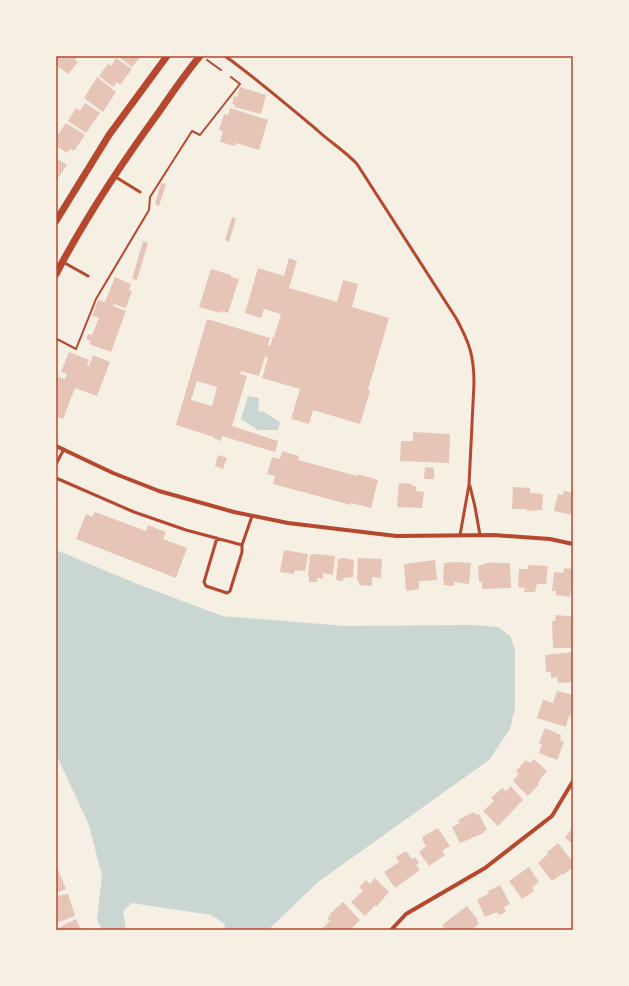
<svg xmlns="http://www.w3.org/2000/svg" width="629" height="986" font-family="'Exo 2',sans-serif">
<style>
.water{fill:#c9d6d2}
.building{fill:#e6c5b7;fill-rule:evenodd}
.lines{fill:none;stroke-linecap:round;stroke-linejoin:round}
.path{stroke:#b5482f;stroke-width:2}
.service{stroke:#b5482f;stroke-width:3}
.minor{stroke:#b5482f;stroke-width:4}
.tertiary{stroke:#b5482f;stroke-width:7}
.neatline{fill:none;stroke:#b5482f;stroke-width:1.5}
</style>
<rect width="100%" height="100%" fill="#f6efe4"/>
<path class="water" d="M248 396 259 398 258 411 264 412 280 422 278 430H258L241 419Z
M56 550 140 585 222 616 345 626 472 625 498 627 510 636 515 649V708L510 729 489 760 318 882 268 930H224L225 924 211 915 132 903 123 911 126 930H102L97 920 102 876 89 825 56 754Z"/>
<path class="building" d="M56 56H78L75 60 78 62 68 74 56 65Z
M118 56H141L132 67Z
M116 58 132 69 120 85 117 82 113 87 99 76 108 64 111 66Z
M97 77 116 92 103 112 84 98Z
M240 87 266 95 261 114 234 107 235 105 232 104 234 96 237 97Z
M85 103 100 113 86 133 68 121 76 108 80 111Z
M230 108 268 120 259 150 236 143 235 146 220 142 223 131 219 130 224 114 228 115Z
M66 123 85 135 74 151 70 149 67 153 56 146V137Z
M56 158 67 165 56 181Z
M161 183 166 184 159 206 155 204Z
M232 217 236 219 229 242 225 240Z
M143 241 148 243 137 280 132 279Z
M289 258 297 261 289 288 337 302 343 280 358 284 352 307 389 318 368 390 370 391 360 424 313 410 309 424 291 419 300 389 262 378 268 358 265 356 259 376 241 371 240 374 247 376 232 426 278 441 275 452 222 436 221 441 213 438 214 437 176 425 207 319 270 338 268 345 270 346 273 337H274L281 314 264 309 261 318 245 313 258 268 284 276ZM197 381 217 387 212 406 191 400Z
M211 269 231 275V277L239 279 228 313 221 311 220 313 199 307Z
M115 277 131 284 129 290 132 291 126 308 114 304 113 306 126 311 111 352 89 344 91 341 86 339 88 334 92 335 99 318 92 316 98 300 105 302Z
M69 352 89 360 87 365 89 366 93 355 110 362 97 396 75 388 63 419 56 416V376L65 379 67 374 61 372Z
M413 432 450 434 449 463 400 461 401 441H413Z
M282 451 299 456 298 460 357 476 358 474 378 480 371 508 351 503V505L273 484 275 476 267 474 272 457 280 459Z
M218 455 227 458 223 469 215 466Z
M425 467 434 468V479H424Z
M399 483 412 484 411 486H416V491L424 492 422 508 397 507Z
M513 487 530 488V493L543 494 542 510 527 511V509H512Z
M564 491 573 493V515L554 511 558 494 563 495Z
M95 512 146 531 148 525 166 532 163 539 187 548 176 578 76 539 86 514 92 517Z
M284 550 308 554 305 571 295 570 294 574 280 572Z
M316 554 335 556 333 575 323 573V579L317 578V582H309V576H308L310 555Z
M343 558 354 560 353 577 343 578V581L336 580 338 559Z
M358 558 382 559 381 578 372 577V586L359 585V581H357Z
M435 560 437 580 419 581V589L406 591 404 564Z
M457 562 471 563 469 584 454 582V586L444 585V581H443L444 563Z
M497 562V563H510L511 588 482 589V582H479L478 566 487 563Z
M528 565 548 566 546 584H537L535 592H524L525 588 518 587 519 569H528Z
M564 568 573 569V589L571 588 570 597 556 595V591H552L554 572 563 573Z
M556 615H559V616L564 615V616H573V648H553L552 621H555Z
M573 652V682L558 683 557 677 551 678V672H546L545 655Z
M557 691 573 695V711H572L570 717 569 716 566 727 537 718 543 700 553 703Z
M545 728 561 735 560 740 564 742 557 760 539 753 542 744 539 743Z
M534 759 547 771 540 779 541 780 538 783 539 784 528 796 513 781 519 774 516 771 526 760 530 763Z
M511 786 523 800 498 826 483 811 494 801 491 798 502 788 506 791Z
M474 812 476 815 479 814 487 830 483 832 484 833 460 843 452 827 460 823 458 820Z
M573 827V844L565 838Z
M438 828 450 846 442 851 445 855 429 866 419 852 426 846 422 839 423 838 422 837Z
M558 843 572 861H571L573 864V867L563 875 562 874 552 881 538 863 548 854 547 852Z
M406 851 412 859 415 857 419 863 416 865 420 870 395 888 384 872 399 862 396 857Z
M56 865 66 889 56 893Z
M529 867 539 882 532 887 534 891 522 899 509 881Z
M375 878 389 892 376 907 375 905 365 916 351 902 363 891 359 887 366 880 370 884Z
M500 885 510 904 504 907 506 912 499 915 497 912 485 917 477 900 489 893 488 891Z
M68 894 75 916 56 923V896Z
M343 902 360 920 350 930H325L323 928 330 921 327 918 330 916 329 915Z
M467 906 478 920 477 921 479 924 471 930H446L442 925Z
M76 919 81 930H56V929Z"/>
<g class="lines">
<path class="path" d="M207 60 221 70
M57 339 76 349 96 299 149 210 150 197 192 131 200 135 240 84 231 77"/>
<path class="service" d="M225 56C257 79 287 105 317 130 330 142 345 151 357 164L456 318C469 342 474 355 474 383L469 485 460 535
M114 176 140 192
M63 262 88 276
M56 464 64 449
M56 478 134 512 186 530 242 545 252 516
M470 486 475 507 480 535
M217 538 204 582 206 586 227 593 230 591 242 552V545"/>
<path class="minor" d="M56 446 113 473 159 491 234 512 288 523 396 536 494 535 550 539 573 544
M391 930 406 914 485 868 552 816 573 781"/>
<path class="tertiary" d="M56 221 109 135 167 56
M56 274C86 217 121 164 159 112 172 93 185 74 200 56"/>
</g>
<rect width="629" height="986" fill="none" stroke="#f6efe4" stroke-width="114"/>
<rect x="57" y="57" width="515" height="872" class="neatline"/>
</svg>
